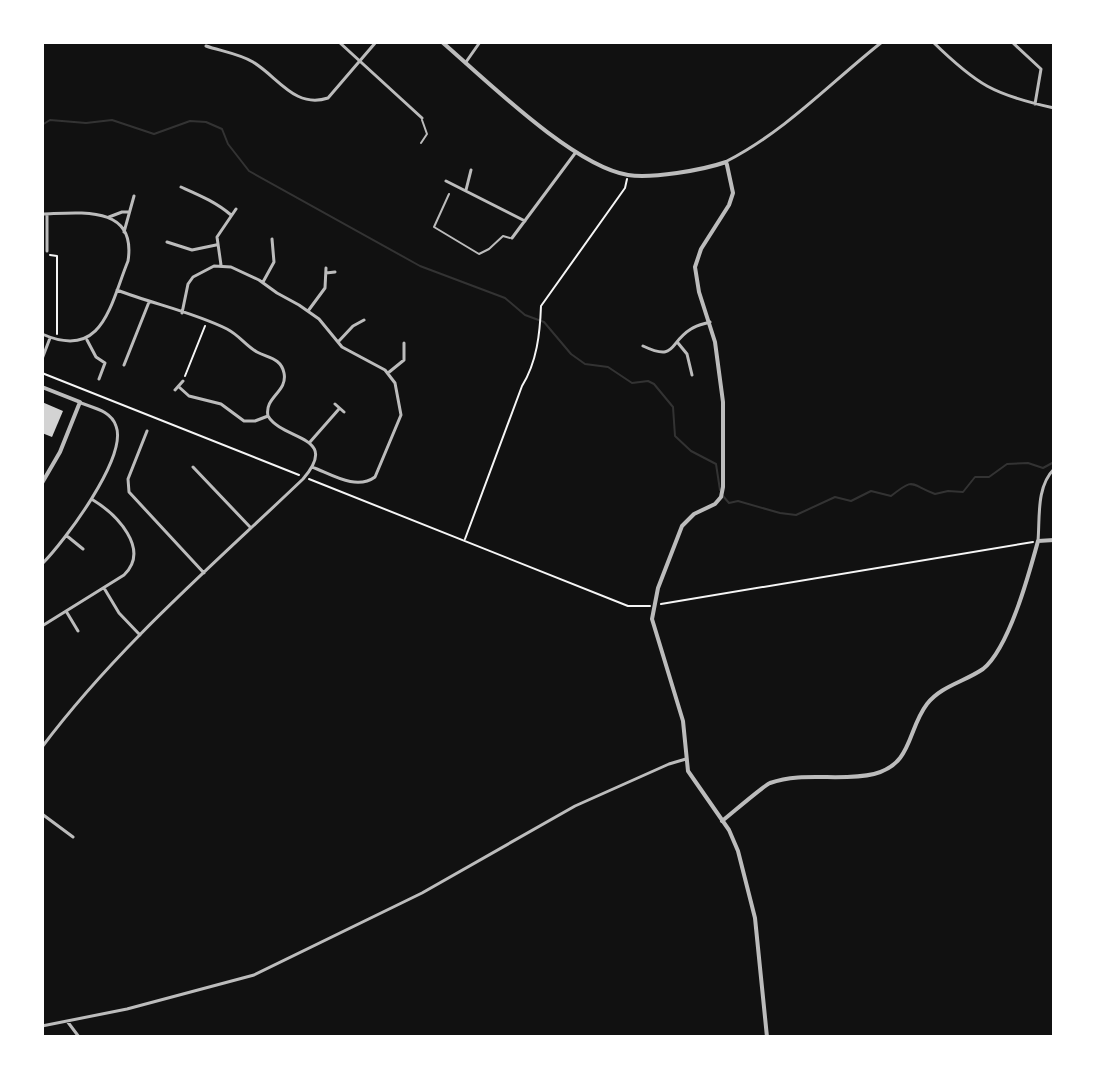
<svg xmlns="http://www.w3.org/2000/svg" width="1096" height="1079" font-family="Arial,sans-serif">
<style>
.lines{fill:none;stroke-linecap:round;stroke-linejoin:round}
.stream{stroke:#333;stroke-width:2}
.building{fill:#d3d3d3}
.path{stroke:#f5f5f5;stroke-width:2}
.service{stroke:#bcbcbc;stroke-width:2}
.minor{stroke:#bcbcbc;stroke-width:3}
.tertiary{stroke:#bcbcbc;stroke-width:4}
</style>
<rect width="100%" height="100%" fill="#111"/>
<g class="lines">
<path class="stream" d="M42 125 50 120 86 123 112 120 154 134 190 121 206 122 222 129 228 144 249 171 420 266 505 298 525 315 544 322 571 354 585 364 608 367 632 383 648 381 654 384 673 407 675 436 691 451 716 464 720 490
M723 496 729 503 738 501 780 513 796 515 835 497 851 501 871 491 891 496C915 477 909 484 935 494L948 491 963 492 975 477H989L1007 464 1028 463 1043 468 1054 462"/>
</g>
<path class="building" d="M42 402 63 411 52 437 42 433Z"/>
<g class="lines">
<path class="path" d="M50 255 57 256V334
M42 373 299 475
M185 376 205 326
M309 479 628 606H650
M465 539 522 386C537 362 540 333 541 306L625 188 627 179
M661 604 1033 542"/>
<path class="service" d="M421 143 427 134 422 120
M449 194 434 227 479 254 489 249 503 236 510 238"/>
<path class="minor" d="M339 42 422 118
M933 42C977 85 994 95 1054 108
M1012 42 1041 69 1035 104
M206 46C221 51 240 54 253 62 278 77 295 109 328 98L376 42
M466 62 480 42
M727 161C787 130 830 83 882 42
M446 181 525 221
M181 187C199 195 216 202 231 215
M466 190 471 170
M42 214C79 213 137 204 128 261 110 305 103 361 42 334
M47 214V251
M109 217 122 212H128
M124 232 134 196
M512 238 576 152
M167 242 192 250 216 245
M221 265 217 237 236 209
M326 273 335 272
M263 282 274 262 272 239
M308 311 325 288 326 268
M182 313 188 284 193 277 214 266 231 267 259 280 277 293 299 305 319 319 342 347 385 370 395 383 401 415 375 477C356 491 331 474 312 467
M87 340 96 357 105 363 99 379
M338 342 353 326 364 320
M678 343 687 354 692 375
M643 346C677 362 668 343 691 329 697 325 704 324 710 322
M42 359 50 338
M124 365 149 302
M388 373 404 360V343
M179 387 189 396 221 404 244 421H255L268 416
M175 390 183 381
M335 404 344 412
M147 431 128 479 129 492 204 573
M310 442 339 409
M193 467 251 528
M67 536 83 549
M1038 541C1040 518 1036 487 1054 469
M42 564C64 542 128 457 116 426 111 411 94 408 81 403
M104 588 119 613 140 635
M66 611 78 631
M42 626 124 575C151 549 116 514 93 500
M42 747C117 647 213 565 303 479 341 435 283 441 268 416 264 397 288 392 284 373 281 358 268 358 257 352 246 346 239 335 227 329 193 312 153 304 117 290
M42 814 73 837
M67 1021 79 1037
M42 1026 127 1009 254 975 422 893 575 806 669 764 686 759"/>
<path class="tertiary" d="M442 42C486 80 573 166 628 175 651 179 703 170 726 162L727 165 733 193 729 205 701 249 695 267 699 292 715 342 723 402V487L721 497 715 504 694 514 682 526 658 588 652 619 683 721 688 771 729 830 738 851 755 918 767 1037
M42 387 80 402 60 452 42 483
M722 821C731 814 763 786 770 783 803 771 841 782 874 774 913 764 907 730 927 704 941 686 964 682 983 669 1009 648 1029 574 1038 541L1054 540"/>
</g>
<rect width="1096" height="1079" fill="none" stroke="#ffffff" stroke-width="88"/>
</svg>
